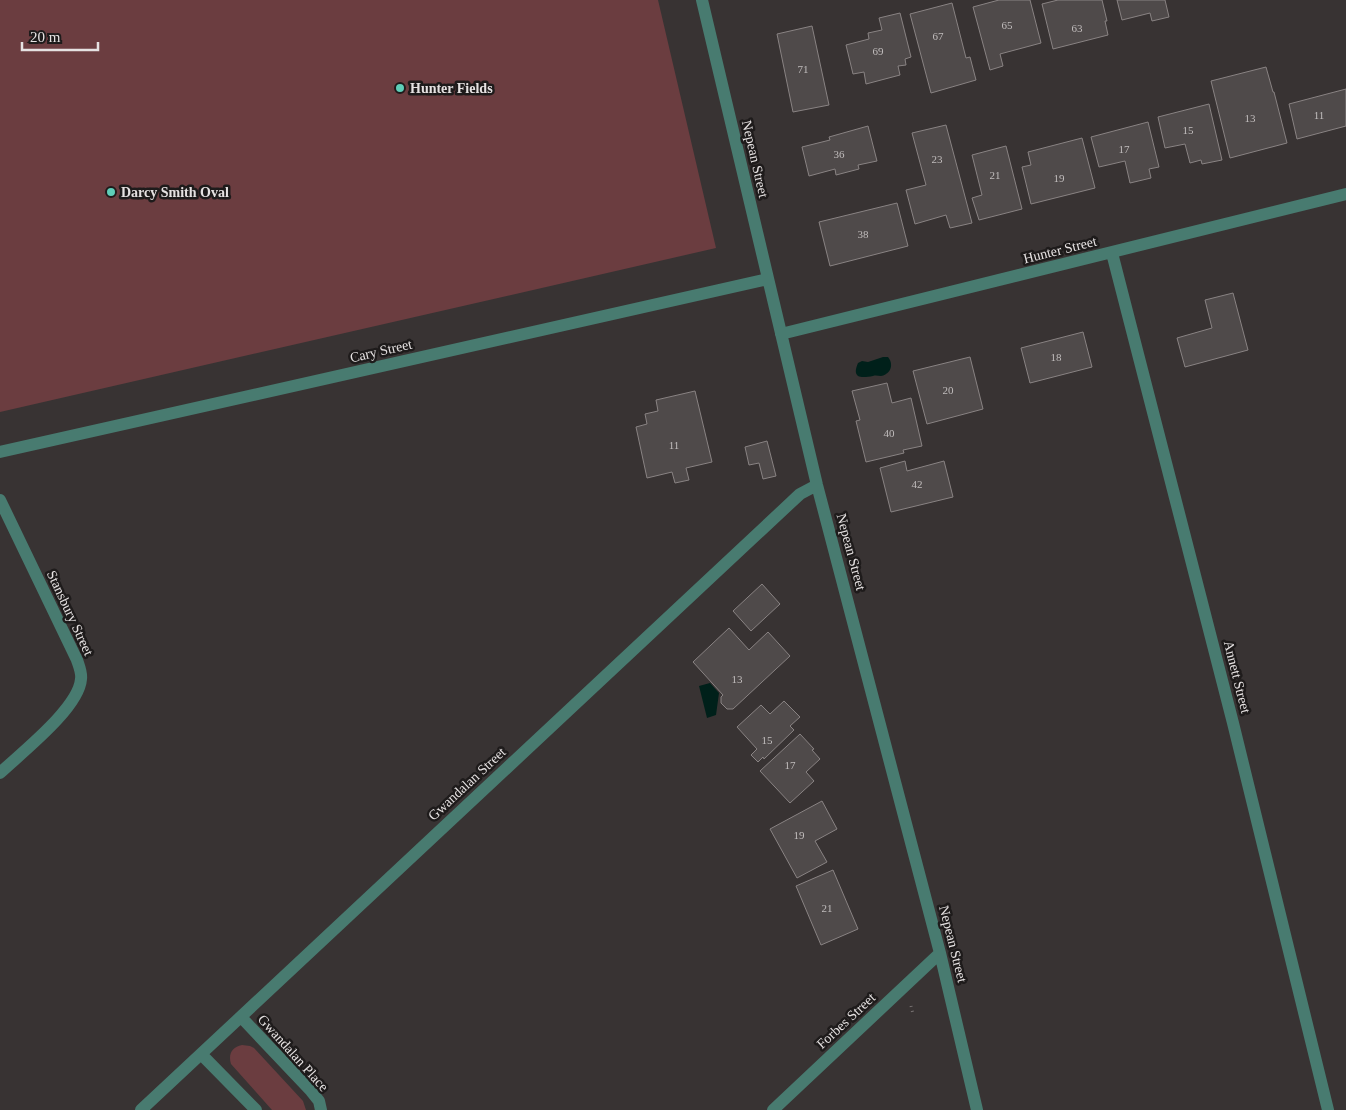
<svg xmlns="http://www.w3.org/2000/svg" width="1346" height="1110" font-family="Georgia,serif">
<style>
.green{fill:#6b3d40}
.water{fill:#00201a}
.building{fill:#4f4a4a;stroke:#898383}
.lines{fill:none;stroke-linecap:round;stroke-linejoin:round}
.path{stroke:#797474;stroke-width:3;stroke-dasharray:1 4;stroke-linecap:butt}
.minor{stroke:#487b70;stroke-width:12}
.poi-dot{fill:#5eceb8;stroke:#1e1b1b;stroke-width:2}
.labels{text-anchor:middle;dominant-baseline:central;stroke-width:5;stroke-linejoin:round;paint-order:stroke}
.number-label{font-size:11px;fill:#c0bcbc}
.poi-label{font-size:14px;font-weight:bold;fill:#e6e2e2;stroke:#1e1b1b;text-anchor:start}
.street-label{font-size:14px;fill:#e6e2e2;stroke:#1e1b1b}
</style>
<rect width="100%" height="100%" fill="#383333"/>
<path class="green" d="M0 0H658L716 248 0 412Z
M242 1045 250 1046 254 1048 303 1101 306 1110H272L231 1064C228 1054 232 1047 242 1045Z"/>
<path class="water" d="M883 357H888C894 364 891 374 881 376 878 376 876 375 873 376 862 378 851 379 858 363L862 361 868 362Z
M710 683 719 693 716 715 707 718 699 686Z"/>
<path class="building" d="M999 0H1030L1041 43 1000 54 1003 66 990 70 973 7Z
M1058 0H1102L1107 21H1105L1108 35 1053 49 1042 4Z
M1117 0H1165L1169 17 1152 21 1150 13 1122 20Z
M952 3 966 58 970 57 976 80 931 93 910 14Z
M900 13 911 57 905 59 906 65 898 66 900 75 866 84 864 72 853 74 846 45 869 39 868 33 882 30 879 18Z
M812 26 829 105 793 112 777 34Z
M1266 67 1273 92H1274L1287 143 1230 158 1211 81Z
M1346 89V126L1297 139 1289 104Z
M1209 104 1222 160 1202 164 1201 160 1190 163 1185 144 1165 148 1158 117Z
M1148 122 1159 167 1149 169 1151 178 1130 183 1125 161 1099 167 1091 137Z
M946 125 972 223 950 228 946 215 915 224 906 190 926 185 912 133Z
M868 126 877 161 858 165 859 169 836 175 835 169 809 176 802 147 830 140 829 137Z
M1082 138 1095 188 1031 204 1022 167 1031 165 1028 152Z
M1006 146 1022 209 979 220 972 198 982 195 972 155Z
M897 203 908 246 830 266 819 222Z
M1233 293 1248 350 1185 367 1177 338 1212 328 1205 300Z
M1083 332 1092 367 1030 383 1021 348Z
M970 357 983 409 927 424 913 371Z
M887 383 892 403 911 398 922 446 903 450 904 453 866 462 856 421 860 420 852 391Z
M695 391 712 462 686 468 689 480 675 483 672 472 647 478 636 427 647 424 645 414 658 411 656 400Z
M767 441 776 476 763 479 759 463 749 465 745 447Z
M905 461 907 471 944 461 953 497 891 512 880 468Z
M762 584 780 604 751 631 733 611Z
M729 628 749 650 768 632 790 656 733 709H727L721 703V697L723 695 693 662Z
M784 701 800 717 790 726 794 730 764 759 763 757 758 762 751 755 757 749 737 727 761 705 770 714Z
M800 734 814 749 812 750 820 759 806 772 814 781 790 803 760 771Z
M822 801 837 829 815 841 827 862 797 878 770 829Z
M833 870 858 929 821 945 796 886Z"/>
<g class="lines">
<path class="path" d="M911 1006 913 1014"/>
<path class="minor" d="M702 0 817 485 940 953 977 1110
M1112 253 1233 723 1328 1110
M781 334 1346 194
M0 452 768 279
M0 500 77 660C79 666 82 673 81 679 79 708 21 753 0 773
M241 1017 311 1091 319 1101 321 1110
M201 1054 256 1110
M141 1110 800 494 817 485
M773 1110 940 953"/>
</g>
<g class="poi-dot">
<circle cx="400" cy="88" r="5"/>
<circle cx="111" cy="192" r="5"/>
</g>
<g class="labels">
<g class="number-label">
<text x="1007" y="25">65</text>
<text x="1077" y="28">63</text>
<text x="938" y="36">67</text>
<text x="878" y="51">69</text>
<text x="803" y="69">71</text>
<text x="1319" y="115">11</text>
<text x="1250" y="118">13</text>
<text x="1188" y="130">15</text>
<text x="1124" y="149">17</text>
<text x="839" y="154">36</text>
<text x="937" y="159">23</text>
<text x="995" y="175">21</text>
<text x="1059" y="178">19</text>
<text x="863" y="234">38</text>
<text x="1056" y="357">18</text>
<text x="948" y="390">20</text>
<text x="889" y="433">40</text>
<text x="674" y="445">11</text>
<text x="917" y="484">42</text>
<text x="737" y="679">13</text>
<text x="767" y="740">15</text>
<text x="790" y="765">17</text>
<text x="799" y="835">19</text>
<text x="827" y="908">21</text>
</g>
<g class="poi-label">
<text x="410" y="88">Hunter Fields</text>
<text x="121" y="192">Darcy Smith Oval</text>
</g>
<g class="street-label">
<text transform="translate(755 159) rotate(77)">Nepean Street</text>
<text transform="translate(1060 250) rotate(-14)">Hunter Street</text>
<text transform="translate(381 351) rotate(-13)">Cary Street</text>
<text transform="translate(851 552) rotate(75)">Nepean Street</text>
<text transform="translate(70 613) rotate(65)">Stansbury Street</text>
<text transform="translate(1237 677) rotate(76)">Annett Street</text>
<text transform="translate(467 784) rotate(-43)">Gwandalan Street</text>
<text transform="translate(953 944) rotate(76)">Nepean Street</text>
<text transform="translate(846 1021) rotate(-43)">Forbes Street</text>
<text transform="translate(293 1053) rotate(48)">Gwandalan Place</text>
</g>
</g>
<path d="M22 42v8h76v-8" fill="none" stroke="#e6e2e2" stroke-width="2.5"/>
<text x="30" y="42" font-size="15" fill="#e6e2e2" stroke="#1e1b1b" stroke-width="4" paint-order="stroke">20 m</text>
</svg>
